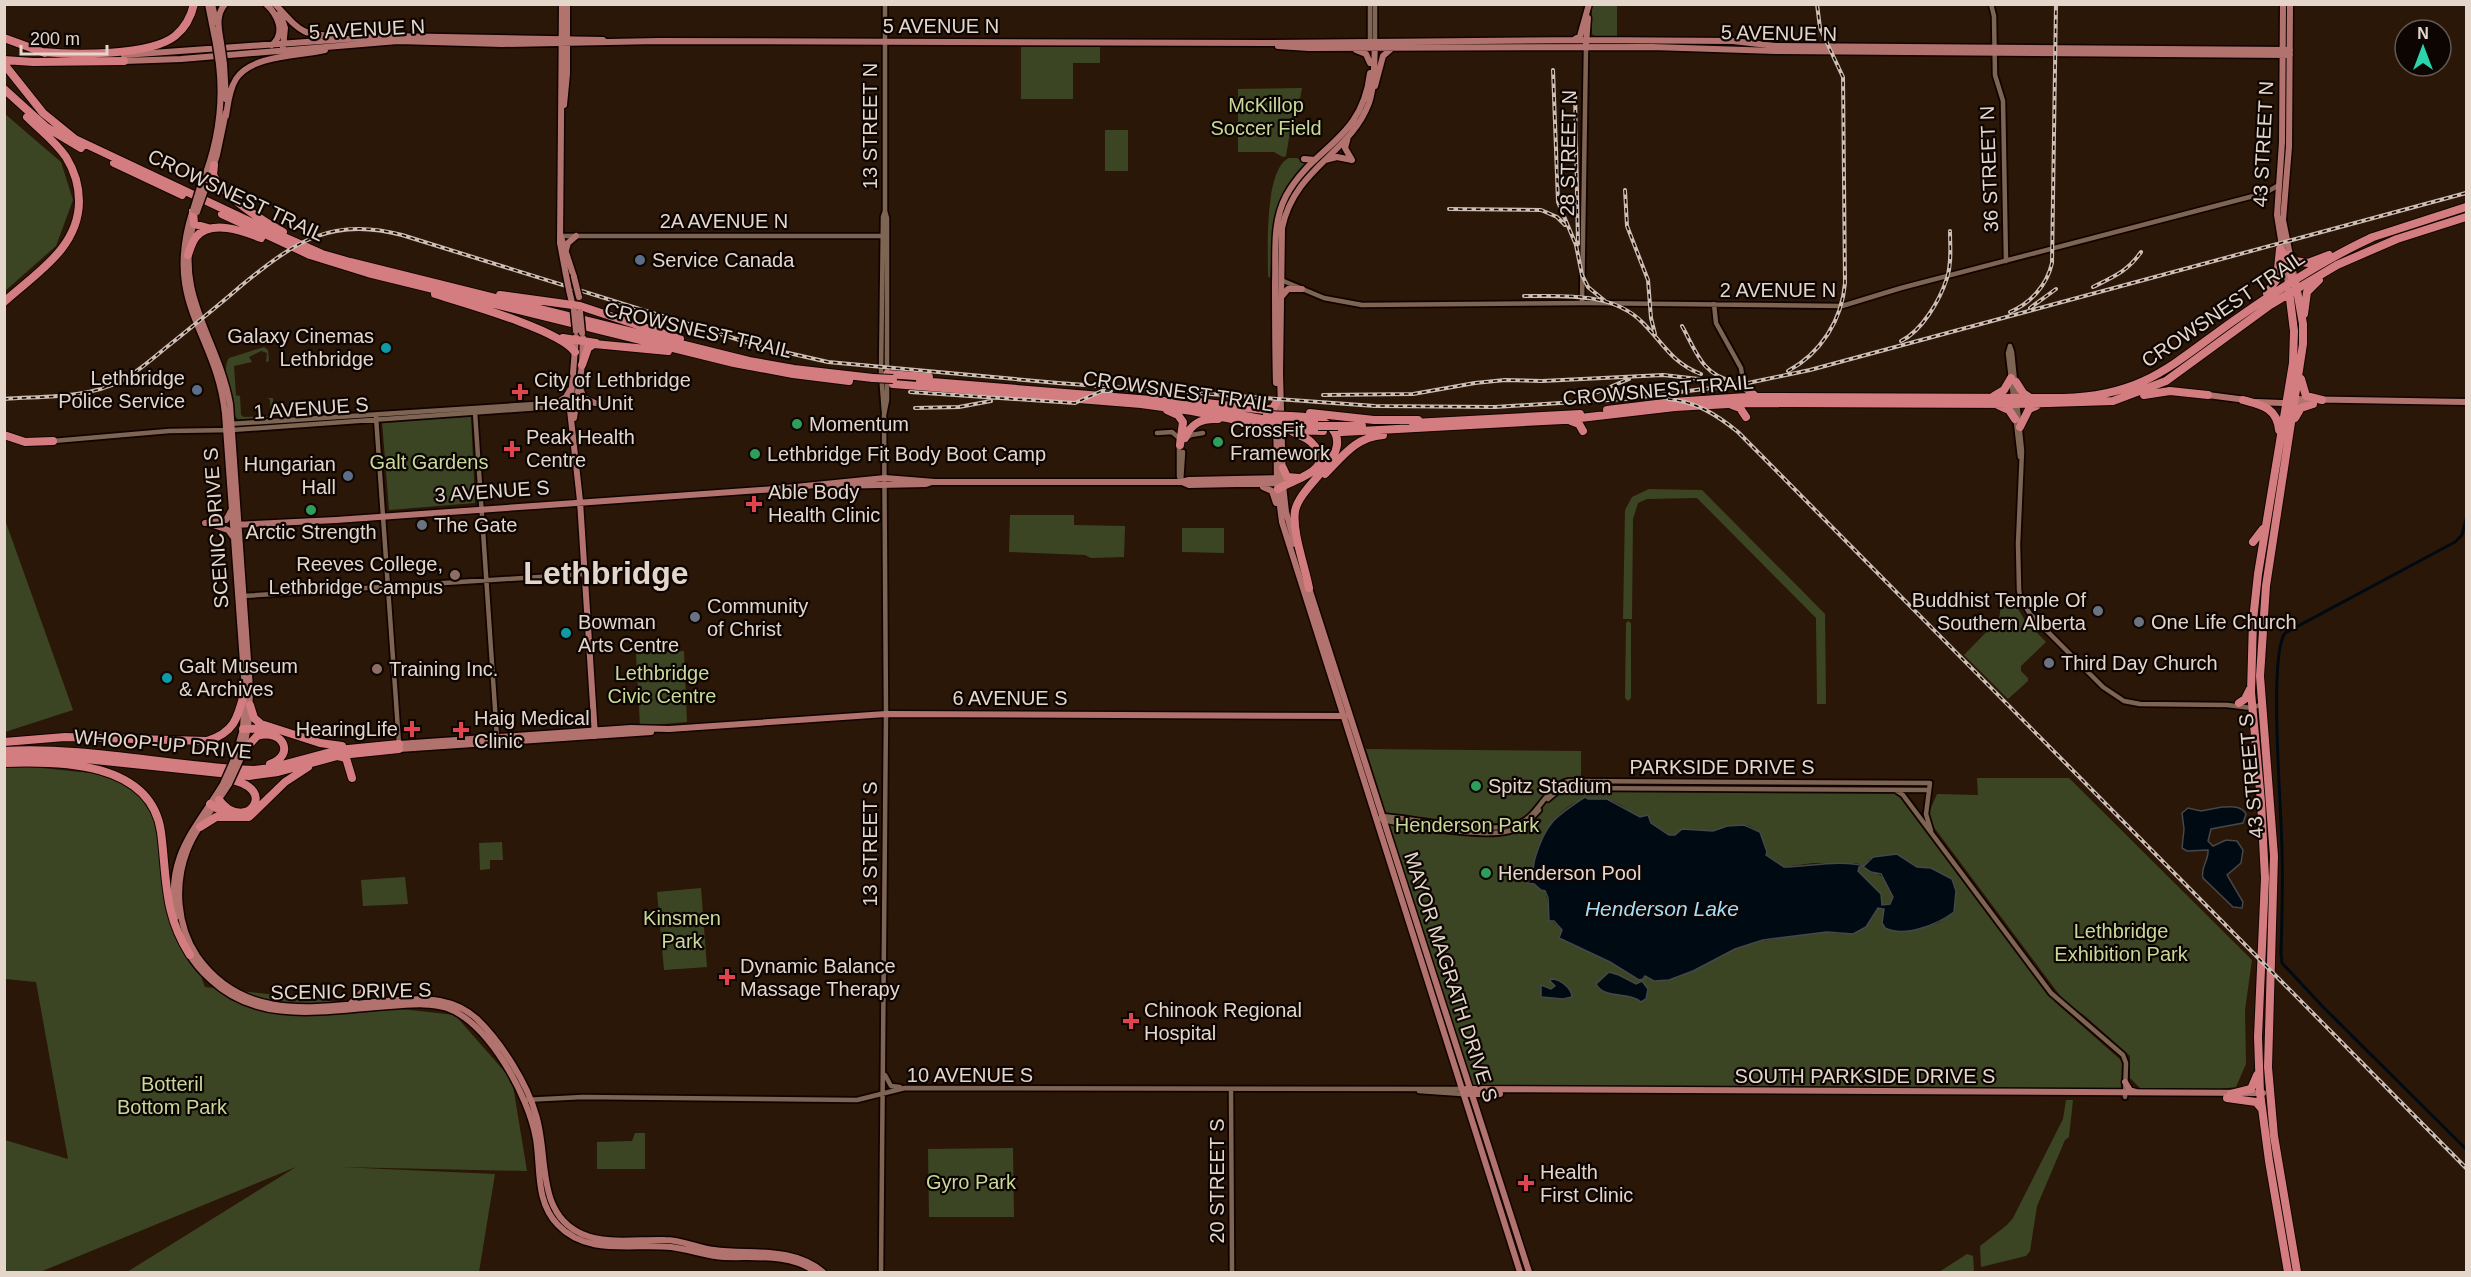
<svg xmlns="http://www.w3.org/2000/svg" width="2471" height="1277" font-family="Helvetica,sans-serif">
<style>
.green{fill:#3c4523;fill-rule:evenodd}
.water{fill:#000a13;stroke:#45474a;stroke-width:1.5;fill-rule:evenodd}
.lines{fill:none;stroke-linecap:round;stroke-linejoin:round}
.canal{stroke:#000a13;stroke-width:3}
.minor-casing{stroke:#130300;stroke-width:8}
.major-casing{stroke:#130300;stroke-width:9}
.highway-casing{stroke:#130300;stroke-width:10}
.minor{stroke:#7e6453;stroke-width:4.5}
.major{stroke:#b2736f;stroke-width:6}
.highway{stroke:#d47d81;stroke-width:8}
.rail-casing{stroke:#cdbdb2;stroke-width:4}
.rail{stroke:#0d0502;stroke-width:1.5;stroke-dasharray:4.5;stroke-linecap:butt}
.major-bridge-casing{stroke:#130300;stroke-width:9;stroke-linecap:butt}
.highway-bridge-casing{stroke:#130300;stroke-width:10;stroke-linecap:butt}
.major-bridge{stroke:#b2736f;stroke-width:6}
.highway-bridge{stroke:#d47d81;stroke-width:8}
.service-dot{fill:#5c6f8a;stroke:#0d0502;stroke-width:2}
.culture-dot{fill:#0f9aa8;stroke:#0d0502;stroke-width:2}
.health-dot{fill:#e0444e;stroke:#0d0502;stroke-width:2}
.leisure-dot{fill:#2e9e5b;stroke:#0d0502;stroke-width:2}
.worship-dot{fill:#6b7280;stroke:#0d0502;stroke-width:2}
.education-dot{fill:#8d6e63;stroke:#0d0502;stroke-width:2}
.labels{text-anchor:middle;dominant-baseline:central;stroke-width:4.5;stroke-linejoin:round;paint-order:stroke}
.street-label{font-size:20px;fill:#e5d6cc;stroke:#0d0502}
.park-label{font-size:20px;fill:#c8d99a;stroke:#0d0502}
.poi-label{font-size:20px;fill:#e5d6cc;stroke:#0d0502;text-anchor:start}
.water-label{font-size:21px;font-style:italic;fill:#a6ddf8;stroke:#0d0502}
.town-label{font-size:32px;font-weight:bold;fill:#e5d6cc;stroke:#0d0502}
</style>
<rect width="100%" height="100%" fill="#2b1707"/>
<path class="green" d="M1592 5H1617V38H1597L1592 34Z
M1021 47H1100V63H1073V99H1021Z
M1302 88 1294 132H1290L1286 156 1283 157 1274 152H1238V89Z
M5 114 61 162 73 200 56 246 5 291Z
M1105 130H1128V171H1105Z
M1289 158H1297L1304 162V166L1277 212 1273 229 1270 278 1268 276C1268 251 1264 169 1289 158Z
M264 347 268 350 269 361 266 362 267 353 261 351 249 357 252 362 234 366 236 395 240 396 241 415 244 417 268 416 271 413 270 400 268 398H273L274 417 270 419 238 420C229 410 221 369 229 358Z
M471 415 475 503 389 510 382 421Z
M1649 489 1702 490 1825 614 1826 704H1817L1816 618 1697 498 1647 499 1638 503 1633 519 1632 619H1623L1625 510 1632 497Z
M1010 515H1074V525L1125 526 1124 557 1091 558 1085 555 1009 552Z
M4 517 73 710 5 732H4Z
M1182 528H1224V553L1182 552Z
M2011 597 2024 619 2046 642 2021 666V671L2028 678V681L2008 699 1964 655 1999 619 2002 599Z
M1628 621 1631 623V698L1628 701 1625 698 1626 623Z
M684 651 687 722 640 726 636 654Z
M1366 749 1581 751V777L1584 788 1900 792 1987 905 1983 906 2055 1002 2122 1061 2121 1092 1474 1087 1471 1085ZM1584 799C1591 799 1601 798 1608 800 1624 803 1632 817 1648 818L1651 823 1669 835H1675L1682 829C1692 829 1701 831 1711 831 1726 831 1742 818 1756 830 1763 835 1763 848 1767 856L1784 867 1813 863H1856L1865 866 1869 859 1897 854 1917 867H1926L1956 891 1954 912 1938 923 1894 931 1885 914 1884 909 1877 908 1872 919 1841 934 1827 932 1755 942 1735 949 1679 977 1663 981H1654L1559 938 1562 930 1552 921 1545 891 1534 884H1529L1528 881C1536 876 1533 868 1535 859 1542 832 1557 808 1584 799Z
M4 764 119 776 151 803 164 876 205 987 455 1015 512 1080 527 1171 340 1167 495 1174 479 1272H127L296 1167 40 1272H5V1140L68 1159 36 982 5 979Z
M1977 778H2069L2252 960 2245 1010 2246 1064 2236 1087 2204 1091H2143L2130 1078V1056L2085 1016 2064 1001 1930 822V810L1937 794 1978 795Z
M502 842 503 860H490V869L480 870 479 843Z
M1862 866C1882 877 1885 874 1893 897L1892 901 1886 906 1882 905 1881 894 1858 871 1859 867Z
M405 877 408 904 363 906 361 880Z
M701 888 707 967 664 970 657 892Z
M2066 1100H2073L2069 1137 2065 1140 2037 1206 2030 1251 2026 1256 1981 1267 1980 1246 2007 1225 2013 1218 2063 1119Z
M635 1133H645V1169H597V1142L632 1141Z
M1013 1148 1014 1217H929L928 1149Z
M1967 1254 1973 1256 1974 1271 1939 1272Z"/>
<path class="water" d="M1585 797 1588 799H1607L1640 817 1648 815 1651 823 1669 835H1675L1682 829 1713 831 1727 826 1744 825 1760 832 1767 852 1766 855 1784 867C1806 867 1842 859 1864 866L1873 857 1897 854 1917 867 1931 868 1952 879 1956 891 1954 912C1938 924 1905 938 1885 928L1882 923 1884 909 1878 908 1866 927 1853 934 1827 932 1763 940 1735 949 1693 971 1669 980 1654 981 1645 976 1643 979 1639 980 1610 962 1559 938 1562 930 1554 921H1549L1548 898 1545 891 1541 890 1534 884 1527 883C1535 873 1532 870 1535 858 1546 822 1556 816 1585 797ZM1862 866 1871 872 1881 874 1893 897 1890 904 1882 905 1881 894 1858 871 1859 867Z
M2222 807C2231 807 2241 805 2246 814L2243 823 2211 829 2208 841 2213 846 2226 840 2237 841 2243 850 2241 863 2227 875 2243 902 2242 908 2233 907 2203 878C2200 867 2209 861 2208 850L2187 851 2182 848 2184 829 2182 813 2188 808 2201 811Z
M1609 972 1619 975 1636 984 1642 981 1648 989 1646 999 1641 1002C1629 991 1605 1000 1596 984Z
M1551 979C1560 979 1572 988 1572 997L1563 999 1541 997V985L1551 989 1555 986 1550 981Z"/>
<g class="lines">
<path class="canal" d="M2466 519 2462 535 2455 542 2285 633C2268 656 2282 815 2282 852 2283 886 2282 920 2281 953L2282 963 2324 1008 2466 1149"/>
<defs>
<path id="minor" d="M1370 4V43
M1991 4 1994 16 1995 75 2003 101 2006 261
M1375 43V4
M561 236H885
M1281 280 1324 298 1362 305 1586 303 1842 306 1901 288 2265 193 2279 185
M1582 303 1586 47
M1714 304 1716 323 1741 368 1744 388
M2010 346 2012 352 2022 451 2018 544 2019 589 2020 597 2030 614 2103 687 2124 701 2140 704 2227 705 2252 708 2262 704
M2010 346 2008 353 2020 457
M475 412 497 738
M884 412 881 373 883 217 885 211V4
M376 417 399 744
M229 424 567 402 570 404
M1157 433 1172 432 1179 438V476L1181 482
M1186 438 1191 435 1203 433
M53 441 169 431 232 430 566 406 570 404
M1181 482 1183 452
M243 596 585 574
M1897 791 1903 795 2051 993 2123 1055 2126 1063 2125 1097
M1548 799 1560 789 1573 788 1929 790
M1381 816C1415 818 1490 836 1520 823 1540 814 1546 786 1569 781L1930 783 1926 814 1931 831
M1376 818C1405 826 1481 838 1509 831 1523 828 1530 820 1539 810
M885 1075 891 1086 900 1087
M1231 1089 1232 1272
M1419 1091 1462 1094
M524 1100 583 1097 857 1100 905 1088 1460 1089
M881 1272 886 714 884 415 887 400V218L885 211"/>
<path id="major" d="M208 4 216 44
M212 4 216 22
M266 4C278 15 286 33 272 45
M275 4C300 31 301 36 340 36
M562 4 560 243 566 275
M2283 4 2282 142 2277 215 2288 283
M2290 4 2289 147 2283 220 2294 275
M280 13 285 28 283 47
M1575 39 1580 36 1589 4
M221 43C219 29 215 16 225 4
M1586 44 1588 18
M1278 46 1309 48 1652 47 1776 51 2290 55
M1356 50 1366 54 1370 63
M124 55 390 36 603 40
M124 61 181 59 398 41 502 44 659 41 1269 43 1587 40 1733 41 1776 46 2290 50
M224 64 226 99
M1375 86 1383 56 1392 48
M564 105 567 74V4
M226 116C228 104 229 90 236 79 251 55 299 56 325 50
M1348 137 1345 148 1352 160
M1304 159 1315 160
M1325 160 1337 157 1352 160
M201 186C217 147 224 106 219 64
M207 186 217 155 226 112
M192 213C163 305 217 334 225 414L245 690 243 729 235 757
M194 222C173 296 218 337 230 404L250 689 249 719 244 749
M561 237 574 277
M566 250 568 243 576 236
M569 290 573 307
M1282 296 1288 289H1302
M576 337 570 410 580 501 595 736
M1276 383C1275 349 1275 316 1275 282 1276 252 1272 223 1286 196 1313 146 1362 141 1370 73
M580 388 584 398 595 403
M2208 395 2246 400
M2290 399 2466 402
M1276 402 1277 483 1282 522 1520 1272
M2256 402 2306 404
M556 403 566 397 570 390
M574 418 582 365 583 338
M1182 482 1189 485 1279 483
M832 486 926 484 932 482
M1263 487 1272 491 1276 503
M205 523 226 520 231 511
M210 524 228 530 234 538
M233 525 336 520 775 489 885 478 935 482H1181L1189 480 1279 478
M1295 544 1286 512 1283 485 1280 373 1282 228C1295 167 1350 154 1369 103 1375 85 1374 62 1375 43
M1308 585 1529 1272
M399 744 631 728 669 729 886 714 1345 716
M399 749 651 732
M229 784C215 807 196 827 187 851 174 885 177 926 197 956 247 1027 324 1005 398 1000 427 998 454 998 477 1019 501 1042 527 1083 536 1115 549 1156 535 1213 582 1234 607 1245 638 1239 665 1240 682 1240 697 1248 714 1250 752 1255 791 1246 823 1272
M176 917C165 856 195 830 223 784
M188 952C194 963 202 972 211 980 260 1026 327 1010 389 1006 408 1005 428 1002 447 1008 489 1023 529 1097 536 1139 541 1169 535 1201 558 1225 587 1256 633 1243 671 1247 689 1249 706 1256 724 1257 756 1258 789 1253 816 1272
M351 1003 366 988
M2125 1082 2130 1090 2136 1092
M1466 1089 2263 1093
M1469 1094H1500"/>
<path id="highway" d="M4 38 45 53
M42 52C74 55 150 56 175 36 185 28 191 17 194 4
M4 60 33 62 124 61
M4 64 43 113 75 139 268 230 322 254 350 262 749 361 794 369 873 378
M4 89 46 127 81 148
M114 163 182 195
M214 165 213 175C225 197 261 220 283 232
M200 187 208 182 219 187
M193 210 194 224 208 228
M222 214 310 255 368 273 734 363 793 374 849 381
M2370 238 2466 207
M2281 250 2286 257 2294 284
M188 255C190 249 192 242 196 237 211 219 243 231 261 238
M2290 255 2295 261 2308 263 2329 255
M2296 285 2303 324V344L2266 586 2260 676 2274 856 2268 1067 2274 1136 2297 1272
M2267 293 2277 279 2280 249
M435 294C464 303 560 330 575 352
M500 295 580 306 680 339
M4 302C36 273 79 248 79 201 79 185 74 170 66 157 55 141 40 130 27 117
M2304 314 2307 292 2319 280
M563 338 596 343
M582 365 588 348 594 344 668 351
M887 374 929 377
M2301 379 2306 396 2322 400
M920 381 1163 401 1267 420
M2016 382 2023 393 2029 397
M893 384 1141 404 1192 411 1267 426
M1744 386 1756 397
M2144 395 2170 391 2208 395
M1994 396 2004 390 2011 378
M2243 400C2262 405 2277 408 2279 430
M1198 402 1265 410 1273 408 1276 403
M1732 405 1740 408 1746 417
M1998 405 2009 410 2015 419
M1167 410 1178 415 1183 422 1180 445
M1607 410 1673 402 1746 397 2063 398C2147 396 2174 362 2239 317 2282 287 2325 259 2373 237
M1310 413 1374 420H1418
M1290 416C1306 417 1326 416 1335 433 1348 458 1300 485 1295 511 1292 533 1305 566 1309 588
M2295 418 2301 408 2313 404
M1571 421 1579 424 1583 431
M1290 423 1318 426
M1413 423 1580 414
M1338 426H1362
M2020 427 2029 409 2036 406
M1294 430 1323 431
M1342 432 1563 420 1675 407 1746 403 2014 404 2113 401 2166 381 2270 305 2337 265 2397 239 2466 217
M4 435 25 442 53 441
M1185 438C1191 423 1202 418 1218 419
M1283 468 1287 477 1299 478
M1325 474C1343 456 1356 437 1383 435
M1278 489C1292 479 1340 471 1311 442 1305 436 1296 435 1290 430
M2253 542 2263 529
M2239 703 2245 699 2250 689
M250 705 254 718 261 724 320 743 342 746
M243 729 265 728
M4 742 65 737 207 741C236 732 238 716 245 690
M4 751C88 746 171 767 254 770L271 768 338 750 399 744
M4 756H56L249 776 278 772 341 755 399 749
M338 756 346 758 352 778
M241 758 248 746 257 736C283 728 296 755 270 764
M4 763C59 761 151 761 161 832 167 878 163 913 190 955
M219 800C245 835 283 787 226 779
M210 804 228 815
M200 827 216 817H249L285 782 308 767
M2231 1094 2251 1089 2257 1075
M2227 1098 2256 1102 2261 1108
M2288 1272 2269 1161 2260 1093 2258 1037 2265 878 2261 802 2251 692 2253 620 2258 574 2293 363 2294 331 2289 291"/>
</defs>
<use href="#minor" class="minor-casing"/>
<use href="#major" class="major-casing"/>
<use href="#highway" class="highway-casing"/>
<use href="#minor" class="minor"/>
<use href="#major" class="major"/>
<use href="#highway" class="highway"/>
<defs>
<path id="rail" d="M1553 70 1558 202 1576 245 1582 275 1588 287 1605 301
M1575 92 1578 244
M1625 190 1627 226 1648 280 1651 318 1655 334
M1449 209 1541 210 1557 217 1565 225
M2093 287C2113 277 2128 271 2141 252
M1524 296C1564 296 1613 292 1643 323 1664 344 1672 363 1701 374
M2030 308 2056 289
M2010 312C2031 303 2047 285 2052 263L2056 4
M1682 326C1696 351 1702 375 1733 381
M1901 341C1922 331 1940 300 1947 278 1952 263 1950 246 1950 231
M1788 371C1821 353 1842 320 1845 283L1843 77 1820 28 1817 4
M910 392 1075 403 1102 391H1111
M1323 395 1413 394 1475 383 1505 380 1542 381 1663 375 1708 380
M1578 395 1598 392 1629 379
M4 399C43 396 85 399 121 381 138 372 153 358 168 346 193 326 218 306 242 285 295 242 331 216 402 235L762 347 828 362 1058 383 1375 406 1495 407 1625 399 1743 384 1810 370 2466 193
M1668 399C1695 401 1717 415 1738 432L2466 1168
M915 408 959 407 991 401"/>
</defs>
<use href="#rail" class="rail-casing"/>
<use href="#rail" class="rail"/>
<defs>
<path id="major-bridge" d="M221 43 224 64
M216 44 219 64
M193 210 200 187
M197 212 205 190
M566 275 569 290
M574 277 579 297
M574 311 576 331
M580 312 582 333
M223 784 235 757
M229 784 241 758"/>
<path id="highway-bridge" d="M873 378 893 379
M1267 415 1290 416
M1267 420 1290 423
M1267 426 1290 430
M1318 426H1338"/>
</defs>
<use href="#major-bridge" class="major-bridge-casing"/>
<use href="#highway-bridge" class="highway-bridge-casing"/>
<use href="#major-bridge" class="major-bridge"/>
<use href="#highway-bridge" class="highway-bridge"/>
</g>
<g class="service-dot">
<circle cx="640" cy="260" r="6"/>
<circle cx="197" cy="390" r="6"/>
<circle cx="348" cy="476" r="6"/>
</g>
<g class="culture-dot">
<circle cx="386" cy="348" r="6"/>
<circle cx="566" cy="633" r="6"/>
<circle cx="167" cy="678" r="6"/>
</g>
<g class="health-dot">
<path d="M517 383h6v6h6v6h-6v6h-6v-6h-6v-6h6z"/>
<path d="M509 440h6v6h6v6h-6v6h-6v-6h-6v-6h6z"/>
<path d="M751 495h6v6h6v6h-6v6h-6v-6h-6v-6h6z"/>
<path d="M409 720h6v6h6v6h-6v6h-6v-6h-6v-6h6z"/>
<path d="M458 721h6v6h6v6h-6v6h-6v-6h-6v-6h6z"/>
<path d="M724 968h6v6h6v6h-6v6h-6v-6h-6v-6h6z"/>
<path d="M1128 1012h6v6h6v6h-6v6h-6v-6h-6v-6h6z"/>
<path d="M1523 1174h6v6h6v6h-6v6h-6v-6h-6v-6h6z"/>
</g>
<g class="leisure-dot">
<circle cx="797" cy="424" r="6"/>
<circle cx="1218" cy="442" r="6"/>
<circle cx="755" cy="454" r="6"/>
<circle cx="311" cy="510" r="6"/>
<circle cx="1476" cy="786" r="6"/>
<circle cx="1486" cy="873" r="6"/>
</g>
<g class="worship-dot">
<circle cx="422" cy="525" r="6"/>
<circle cx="2098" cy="611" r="6"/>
<circle cx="695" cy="617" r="6"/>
<circle cx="2139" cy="622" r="6"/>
<circle cx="2049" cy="663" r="6"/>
</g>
<g class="education-dot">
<circle cx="455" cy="575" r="6"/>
<circle cx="377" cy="669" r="6"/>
</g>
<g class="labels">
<g class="street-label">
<text x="941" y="26">5 AVENUE N</text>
<text transform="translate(367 29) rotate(-3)">5 AVENUE N</text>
<text transform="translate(1779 33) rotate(1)">5 AVENUE N</text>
<text transform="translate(870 126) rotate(-90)">13 STREET N</text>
<text transform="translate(2263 144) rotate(-87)">43 STREET N</text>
<text transform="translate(1568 153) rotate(-89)">28 STREET N</text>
<text transform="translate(1989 169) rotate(-92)">36 STREET N</text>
<text transform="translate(236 195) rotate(25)">CROWSNEST TRAIL</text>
<text x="724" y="221">2A AVENUE N</text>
<text x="1778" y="290">2 AVENUE N</text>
<text transform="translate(2223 309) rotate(-34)">CROWSNEST TRAIL</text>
<text transform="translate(698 330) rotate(13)">CROWSNEST TRAIL</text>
<text transform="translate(1658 390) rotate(-5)">CROWSNEST TRAIL</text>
<text transform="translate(1178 391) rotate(8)">CROWSNEST TRAIL</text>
<text transform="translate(311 408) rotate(-4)">1 AVENUE S</text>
<text transform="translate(492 491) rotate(-4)">3 AVENUE S</text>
<text transform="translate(216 528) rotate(-94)">SCENIC DRIVE S</text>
<text x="1010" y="698">6 AVENUE S</text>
<text transform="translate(163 744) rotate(5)">WHOOP-UP DRIVE</text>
<text x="1722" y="767">PARKSIDE DRIVE S</text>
<text transform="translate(2251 776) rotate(-95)">43 STREET S</text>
<text transform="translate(870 844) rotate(-90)">13 STREET S</text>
<text transform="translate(1451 977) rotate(72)">MAYOR MAGRATH DRIVE S</text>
<text transform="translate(351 991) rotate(-1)">SCENIC DRIVE S</text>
<text x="970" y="1075">10 AVENUE S</text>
<text x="1865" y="1076">SOUTH PARKSIDE DRIVE S</text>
<text transform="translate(1217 1181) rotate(-90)">20 STREET S</text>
</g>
<g class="park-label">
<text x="1266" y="105">McKillop<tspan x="1266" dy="23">Soccer Field</tspan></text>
<text x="429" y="462">Galt Gardens</text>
<text x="662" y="673">Lethbridge<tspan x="662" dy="23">Civic Centre</tspan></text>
<text x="1467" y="825">Henderson Park</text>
<text x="682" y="918">Kinsmen<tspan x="682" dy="23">Park</tspan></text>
<text x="2121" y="931">Lethbridge<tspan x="2121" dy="23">Exhibition Park</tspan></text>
<text x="172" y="1084">Botteril<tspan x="172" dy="23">Bottom Park</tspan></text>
<text x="971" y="1182">Gyro Park</text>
</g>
<g class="poi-label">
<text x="652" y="260">Service Canada</text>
<text x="374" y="336" text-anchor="end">Galaxy Cinemas<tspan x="374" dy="23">Lethbridge</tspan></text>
<text x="185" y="378" text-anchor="end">Lethbridge<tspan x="185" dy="23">Police Service</tspan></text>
<text x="534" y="380">City of Lethbridge<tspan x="534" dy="23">Health Unit</tspan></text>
<text x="809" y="424">Momentum</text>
<text x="1230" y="430">CrossFit<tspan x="1230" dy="23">Framework</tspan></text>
<text x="526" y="437">Peak Health<tspan x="526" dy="23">Centre</tspan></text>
<text x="767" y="454">Lethbridge Fit Body Boot Camp</text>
<text x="336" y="464" text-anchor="end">Hungarian<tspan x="336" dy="23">Hall</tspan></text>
<text x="768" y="492">Able Body<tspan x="768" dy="23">Health Clinic</tspan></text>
<text x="434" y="525">The Gate</text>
<text x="311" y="532" text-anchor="middle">Arctic Strength</text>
<text x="443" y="564" text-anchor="end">Reeves College,<tspan x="443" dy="23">Lethbridge Campus</tspan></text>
<text x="2086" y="600" text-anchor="end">Buddhist Temple Of<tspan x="2086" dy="23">Southern Alberta</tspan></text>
<text x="707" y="606">Community<tspan x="707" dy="23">of Christ</tspan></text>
<text x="578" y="622">Bowman<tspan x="578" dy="23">Arts Centre</tspan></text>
<text x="2151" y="622">One Life Church</text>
<text x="2061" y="663">Third Day Church</text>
<text x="179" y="666">Galt Museum<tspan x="179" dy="23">&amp; Archives</tspan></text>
<text x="389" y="669">Training Inc.</text>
<text x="474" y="718">Haig Medical<tspan x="474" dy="23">Clinic</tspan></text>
<text x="398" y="729" text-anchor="end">HearingLife</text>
<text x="1488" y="786">Spitz Stadium</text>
<text x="1498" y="873">Henderson Pool</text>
<text x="740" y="966">Dynamic Balance<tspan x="740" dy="23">Massage Therapy</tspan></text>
<text x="1144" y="1010">Chinook Regional<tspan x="1144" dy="23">Hospital</tspan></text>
<text x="1540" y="1172">Health<tspan x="1540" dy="23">First Clinic</tspan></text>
</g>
<g class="water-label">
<text x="1662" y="908">Henderson Lake</text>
</g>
<g class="town-label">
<text x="606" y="573">Lethbridge</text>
</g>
</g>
<rect width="2471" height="1277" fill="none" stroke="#e5d6cc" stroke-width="12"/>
<g transform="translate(2423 48)"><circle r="28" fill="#0d0502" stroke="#635953" stroke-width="1.5"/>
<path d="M0-4.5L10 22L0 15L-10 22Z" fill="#2bd5ac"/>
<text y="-9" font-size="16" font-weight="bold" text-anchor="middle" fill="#e5d6cc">N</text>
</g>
<path d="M21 45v9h86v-9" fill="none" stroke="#e5d6cc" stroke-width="3"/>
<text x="30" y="45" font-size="18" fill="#e5d6cc" stroke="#0d0502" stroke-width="4.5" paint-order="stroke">200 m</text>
</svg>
